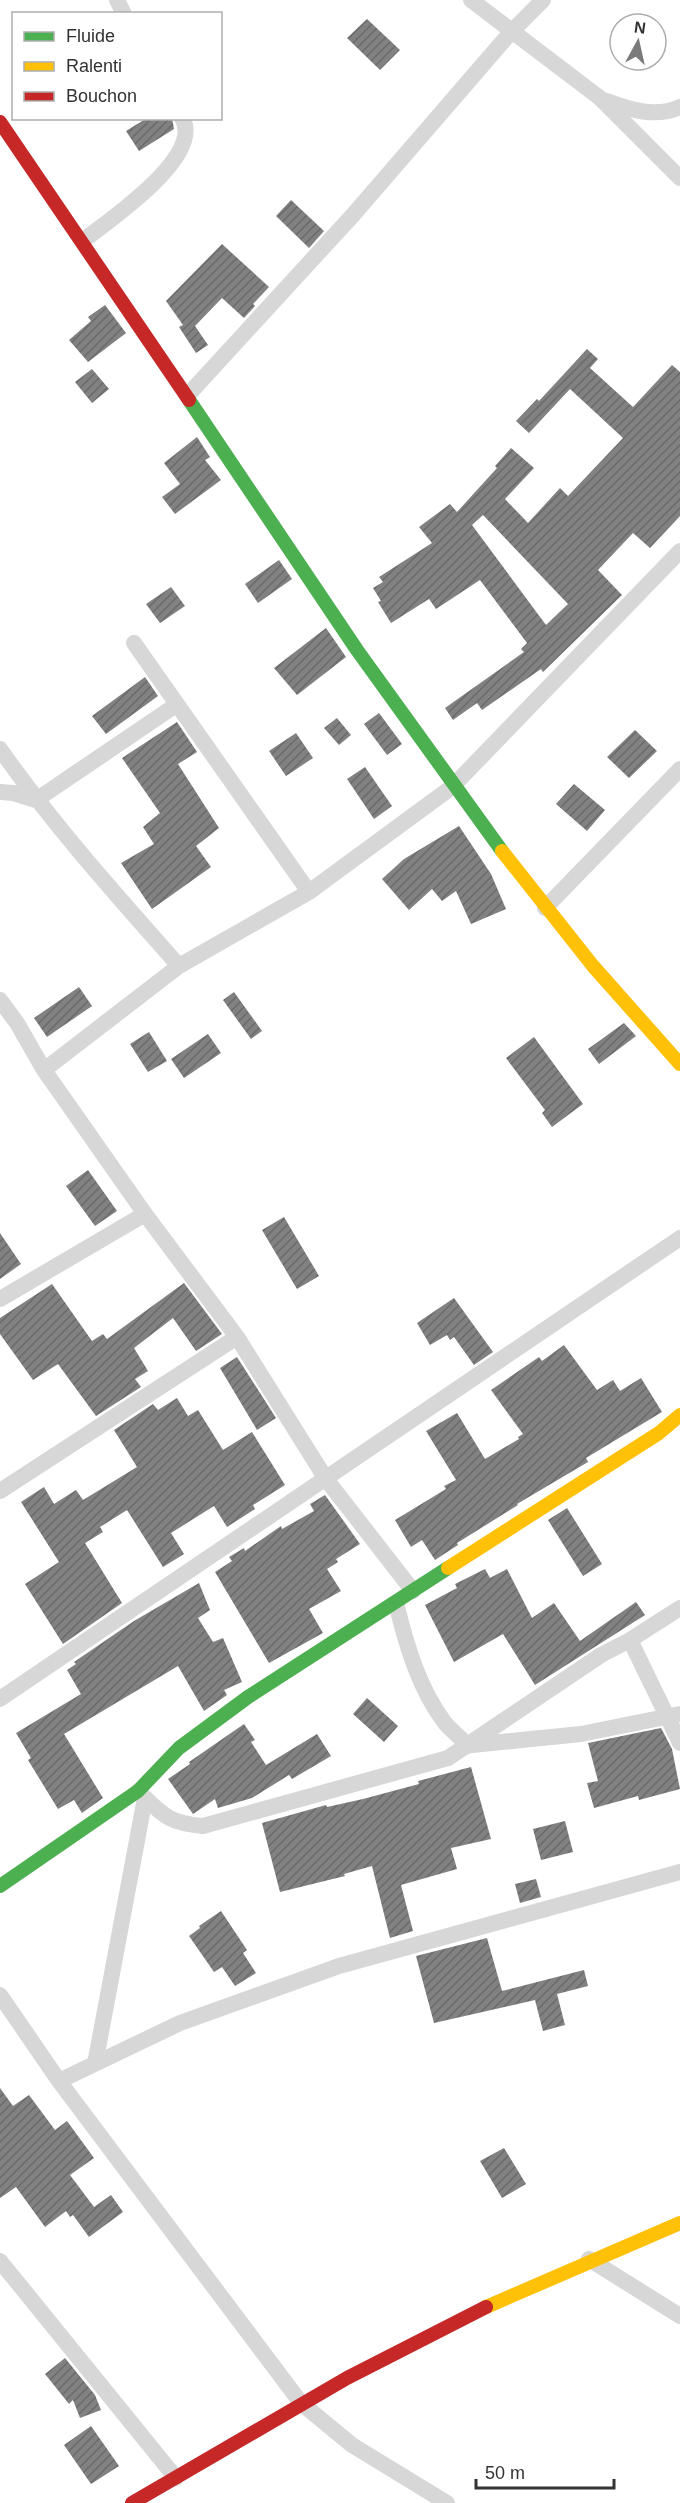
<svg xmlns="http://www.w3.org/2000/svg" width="680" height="2503" font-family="Helvetica,sans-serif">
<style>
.building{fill:url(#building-hatch);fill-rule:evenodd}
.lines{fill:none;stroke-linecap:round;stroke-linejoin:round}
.street{stroke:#d7d7d7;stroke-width:16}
.fast{stroke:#4caf50;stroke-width:14}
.slow{stroke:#ffc107;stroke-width:14}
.jam{stroke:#c62828;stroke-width:14}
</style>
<defs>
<pattern id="building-hatch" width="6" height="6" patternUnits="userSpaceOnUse" patternTransform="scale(1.5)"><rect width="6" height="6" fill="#818181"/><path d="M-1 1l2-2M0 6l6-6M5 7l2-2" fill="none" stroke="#6a6a6a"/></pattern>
</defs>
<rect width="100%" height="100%" fill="#fff"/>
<path class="building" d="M367 19 400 50 380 70 347 38Z
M147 118H172L174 129 139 151 126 131Z
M291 200 324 231 309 248 276 216Z
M222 244 269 287 253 304 255 306 244 318 222 298 195 326 208 345 196 353 179 327 183 325 166 301Z
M105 305 126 333 88 362 69 340 91 321 88 317Z
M587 349 598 359 590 368 633 407 672 365 680 372V516L650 548 633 533 598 570 622 595 543 672 541 669 482 710 477 703 453 720 445 708 524 652 521 649 527 643 480 580 436 609 429 599 391 623 378 602 381 601 373 588 383 582 379 577 432 543 419 527 450 504 457 512 497 468 495 466 511 448 534 468 505 499 528 523 560 488 568 496 623 438 570 389 529 433 516 421 537 399 539 401ZM483 515 568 604 546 625 472 525Z
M92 369 109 389 92 403 75 382Z
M197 437 210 457 205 460 221 480 175 514 162 497 180 484 164 463Z
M279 560 292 579 258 603 245 584Z
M171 587 185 606 160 623 146 604Z
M326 628 346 657 297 695 274 668Z
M145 677 158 696 106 734 92 716Z
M379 713 402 744 387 755 364 724Z
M337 718 351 735 339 745 324 728Z
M177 722 197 752 178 764 219 828 196 846 211 867 152 909 121 863 154 844 143 827 160 813 122 758Z
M635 730 657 751 629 778 607 757Z
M296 733 313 758 286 776 269 751Z
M365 767 392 806 374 819 347 779Z
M574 784 605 810 587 831 556 804Z
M459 826 491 874 506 909 471 924 456 891 442 901 432 889 409 910 382 879 404 859Z
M79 987 92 1006 47 1037 34 1018Z
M234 992 262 1031 251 1039 223 1000Z
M624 1023 636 1036 599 1064 588 1049Z
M149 1032 167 1061 148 1072 130 1044Z
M208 1034 221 1053 184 1078 171 1059Z
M534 1037 583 1104 552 1127 542 1113 545 1110 506 1058Z
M88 1170 117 1211 95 1226 66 1186Z
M284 1217 319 1276 297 1289 262 1230Z
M0 1233 21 1264 0 1279Z
M184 1283 222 1334 196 1351 173 1318 134 1348 148 1371 135 1379 141 1387 96 1416 58 1364 33 1380 0 1334V1318L52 1284 92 1341 103 1334 107 1339Z
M454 1298 493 1352 474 1365 454 1337 450 1340 447 1335 430 1345 417 1323Z
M564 1345 597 1390 613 1380 620 1391 641 1378 662 1412 586 1458 588 1462 517 1504 518 1505 457 1543 458 1545 435 1560 422 1540 411 1547 395 1520 446 1489 444 1486 456 1480 426 1431 457 1413 485 1459 519 1439 518 1437 523 1434 491 1390 539 1357 542 1361Z
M237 1357 276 1418 257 1430 220 1368Z
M177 1398 188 1416 198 1410 223 1450 252 1432 285 1485 253 1505 255 1509 227 1527 214 1506 171 1533 184 1554 163 1567 127 1510 100 1527 103 1532 85 1543 122 1603 63 1644 25 1584 59 1562 21 1502 44 1487 54 1504 76 1490 83 1500 137 1467 114 1430 153 1404 158 1410Z
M325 1495 360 1544 336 1559 338 1562 327 1569 341 1591 309 1609 323 1633 269 1663 215 1572 232 1561 229 1557 244 1548 245 1551 281 1526 282 1529 314 1511 310 1504Z
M567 1508 602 1564 583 1576 548 1520Z
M485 1569 490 1578 507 1569 532 1618 554 1603 580 1641 636 1602 645 1615 535 1685 503 1634 454 1662 425 1605 457 1588 455 1584Z
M199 1583 210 1610 198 1618 213 1642 223 1638 242 1682 224 1690 227 1695 204 1711 178 1666 64 1734 103 1798 82 1813 74 1800 58 1809 28 1760 31 1758 16 1733 81 1694 67 1670 76 1664 74 1662 134 1621Z
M367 1698 398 1726 384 1742 353 1714Z
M244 1724 255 1740 251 1742 266 1765 317 1734 331 1756 292 1779 289 1775 252 1798 218 1808 215 1799 193 1814 168 1779 190 1764 189 1762Z
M661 1728 672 1749 680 1789 639 1800 638 1796 594 1808 587 1783 598 1781 588 1743Z
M471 1767 491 1839 451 1848 457 1869 401 1885 413 1931 390 1938 372 1866 344 1874 345 1876 280 1892 262 1823 326 1805 327 1807 363 1799 419 1784 418 1781Z
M565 1821 573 1852 541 1860 533 1829Z
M536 1879 541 1897 520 1903 515 1884Z
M221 1911 247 1950 243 1953 256 1973 235 1986 222 1967 214 1972 189 1936 200 1928 199 1926Z
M487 1938 502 1991 584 1970 588 1986 557 1994 565 2025 543 2031 535 2000 434 2023 416 1956Z
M0 2088 13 2106 29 2095 55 2130 67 2121 94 2158 70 2175 94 2207 111 2195 123 2212 89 2237 73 2215 70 2217 66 2211 45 2227 16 2187 0 2198Z
M504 2148 526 2184 502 2198 480 2161Z
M65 2358 95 2395 101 2410 80 2418 73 2400 69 2404 45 2374Z
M91 2426 119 2466 91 2484 64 2445Z"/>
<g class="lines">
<path class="street" d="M117 0 124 14
M471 0 600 98 680 178
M607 101C630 110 656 118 680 107
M84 240C109 220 205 156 182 118
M187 396 353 215 511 32 543 0
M134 643 309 892
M0 749C54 826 117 896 179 966
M0 792 13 793 36 800 176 705
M545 908 680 769
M0 1000 17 1023 44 1070 145 1214 237 1337 326 1479 413 1591
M44 1070 179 966 309 892 452 787 680 551
M0 1299 145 1214
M0 1491 237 1337
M396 1603C406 1644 419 1689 445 1723 452 1731 461 1738 468 1746
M630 1640 680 1743
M0 1699 680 1238
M472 1745 581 1734 680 1714
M138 1791C162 1814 167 1823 203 1826L448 1758 601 1655 630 1640 680 1608
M0 1995 59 2081 301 2403 352 2445 447 2503
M95 2064 145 1798
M59 2081 180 2023 339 1966 680 1872
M589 2259 680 2316
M0 2261 176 2478"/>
<path class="fast" d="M189 400 357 650 502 851
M0 1886 138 1791 179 1748 248 1697 448 1568"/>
<path class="slow" d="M502 851 593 966 680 1064
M448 1568 659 1433 680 1415
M486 2307 680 2223"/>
<path class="jam" d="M0 122 189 400
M132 2503 347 2378 486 2307"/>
</g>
<rect x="12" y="12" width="210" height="108" fill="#ffffff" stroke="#adadad" stroke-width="1.5"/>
<rect x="24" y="32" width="30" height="9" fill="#4caf50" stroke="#adadad" stroke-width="1.5"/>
<text x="66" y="42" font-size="18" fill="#333333">Fluide</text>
<rect x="24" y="62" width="30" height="9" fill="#ffc107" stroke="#adadad" stroke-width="1.5"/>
<text x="66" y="72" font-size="18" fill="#333333">Ralenti</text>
<rect x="24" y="92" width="30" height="9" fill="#c62828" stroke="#adadad" stroke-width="1.5"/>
<text x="66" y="102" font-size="18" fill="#333333">Bouchon</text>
<g transform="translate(638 42) rotate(8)"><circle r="28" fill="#ffffff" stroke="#adadad" stroke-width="1.5"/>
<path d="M0-4.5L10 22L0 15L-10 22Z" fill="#7a7a7a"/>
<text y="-9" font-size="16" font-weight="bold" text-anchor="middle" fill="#333333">N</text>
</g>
<path d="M476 2479v9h138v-9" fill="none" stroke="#333333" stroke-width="3"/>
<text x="485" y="2479" font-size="18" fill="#333333" stroke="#ffffff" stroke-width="4.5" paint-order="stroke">50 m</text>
</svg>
